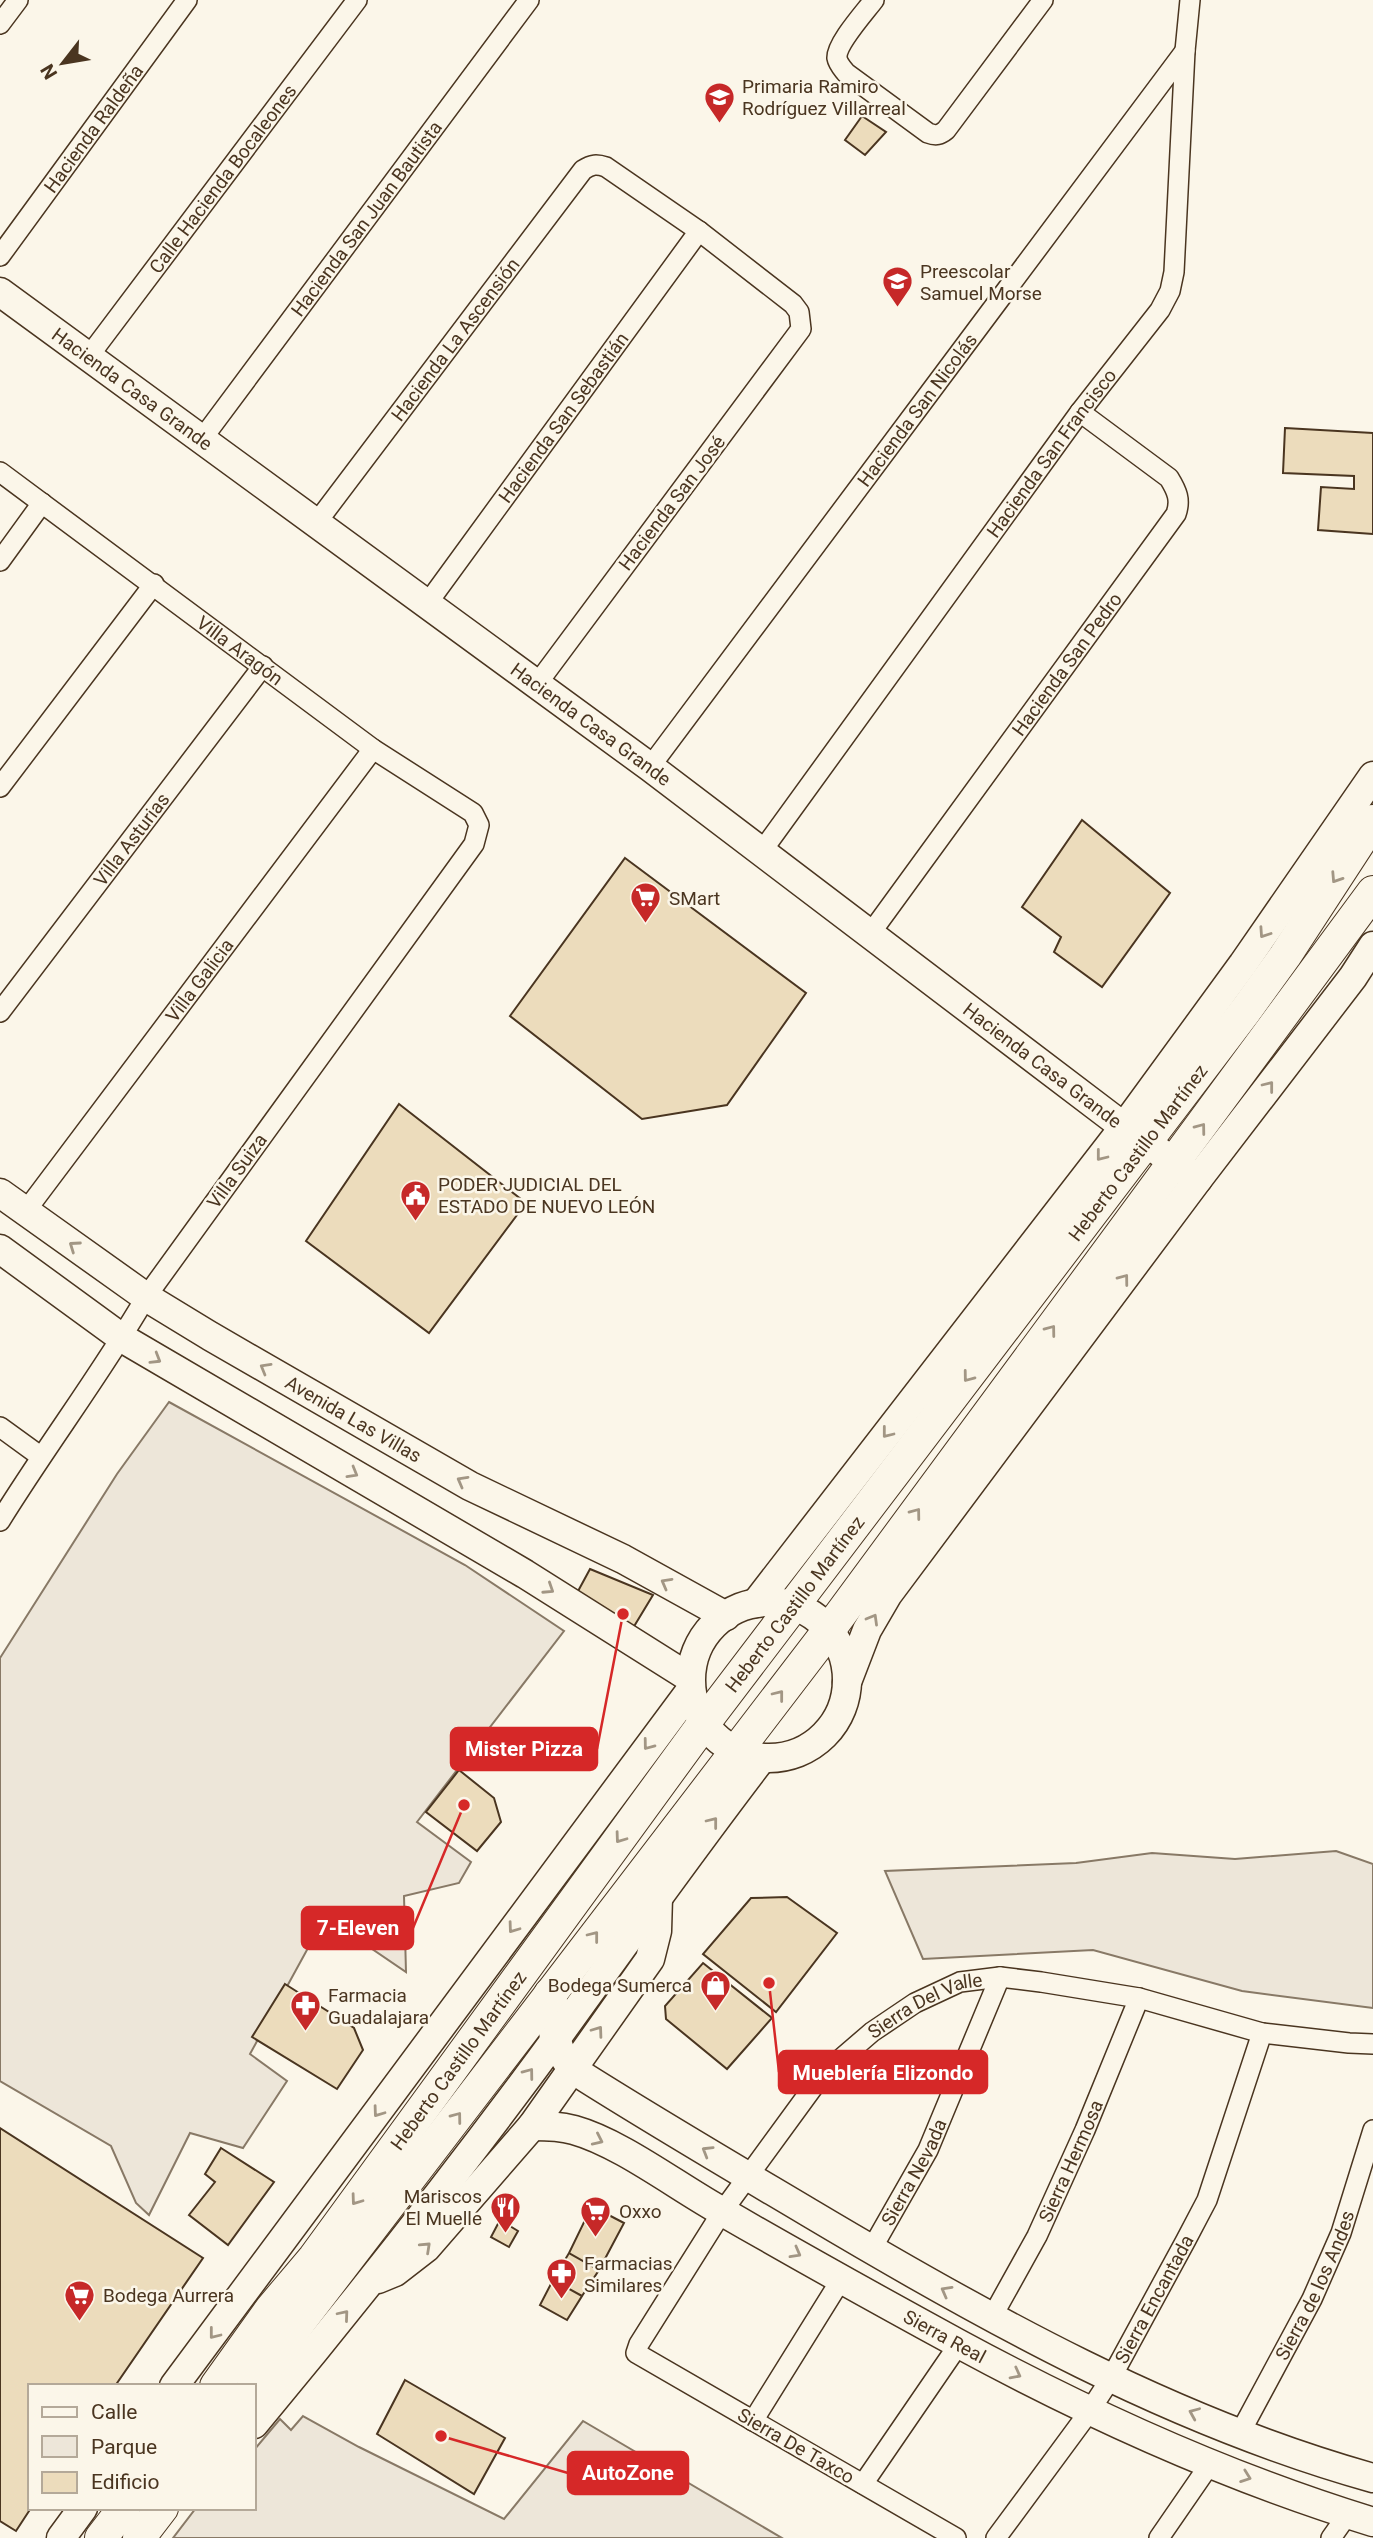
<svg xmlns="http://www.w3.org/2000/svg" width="1373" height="2538" font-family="Roboto,sans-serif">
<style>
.green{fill:#ede6d9;stroke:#887966;stroke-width:2}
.building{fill:#ecdcbc;stroke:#4a3520;stroke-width:2}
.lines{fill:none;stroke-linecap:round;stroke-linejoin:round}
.street-casing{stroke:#4a3520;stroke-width:22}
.secondary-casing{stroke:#4a3520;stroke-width:31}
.primary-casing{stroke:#4a3520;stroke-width:34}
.street{stroke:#fbf6e9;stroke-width:19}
.secondary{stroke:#fbf6e9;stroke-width:28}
.primary{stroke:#fbf6e9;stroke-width:32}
.oneway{stroke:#a29684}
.labels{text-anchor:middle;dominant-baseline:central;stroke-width:5;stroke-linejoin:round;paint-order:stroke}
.poi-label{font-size:19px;fill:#4a3520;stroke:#fbf6e9;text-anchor:start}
.street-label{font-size:19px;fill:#4a3520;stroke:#fbf6e9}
.leader{fill:none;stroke:#d62828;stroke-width:2.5}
.callout-dot{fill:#d62828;stroke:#fbf6e9;stroke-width:2.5}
.callout{fill:#d62828;stroke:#d62828;stroke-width:2.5}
.callout-label{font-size:21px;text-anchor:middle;font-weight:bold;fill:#fff}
</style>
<rect width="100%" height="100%" fill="#fbf6e9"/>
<path class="green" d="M169 1402 465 1565 564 1631 417 1822 471 1862 459 1883 404 1896 406 1972 325 1917 250 2054 287 2081 243 2148 190 2133 149 2215 136 2203 111 2146 0 2081V1658L117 1474Z
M1336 1851 1373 1864V2008L1242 1991 1093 1950 923 1959 885 1871 1076 1863 1152 1853 1235 1859Z
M303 2416 359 2447 504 2519 583 2421 782 2538H173L196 2508H254V2450L280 2419 291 2430Z"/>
<path class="building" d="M862 116 886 132 865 155 845 140Z
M1285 428 1373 433V534L1318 530 1321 487 1354 489V476L1283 473Z
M1082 820 1170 893 1102 987 1054 952 1061 937 1022 907Z
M625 858 806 993 727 1105 642 1119 510 1016Z
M399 1104 526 1203 429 1333 306 1241Z
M590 1569 653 1595 630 1633 577 1593Z
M459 1770 494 1798 501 1822 477 1851 426 1812Z
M787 1897 837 1933 776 2012 703 1954 751 1898Z
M703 1963 772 2018 727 2069 666 2019 665 2006Z
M285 1984 354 2028 363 2050 337 2089 252 2037Z
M0 2128 203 2258 115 2386H30L31 2508 16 2531 0 2521Z
M221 2148 274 2182 228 2245 189 2215 215 2182 205 2174Z
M601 2211 624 2223 599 2270 569 2253 587 2216Z
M500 2220 518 2231 509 2247 491 2237Z
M569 2253 599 2270 582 2296 553 2280Z
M553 2280 582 2296 567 2320 540 2305Z
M405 2380 505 2438 474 2494 377 2434Z"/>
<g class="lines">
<defs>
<g id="street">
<path d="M874 0C865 12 836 44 837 58 838 64 843 69 846 73L928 133C936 136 940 135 946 130L1043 0"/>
<path d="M0 24 18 0"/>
<path id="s1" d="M0 256 187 0"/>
<path id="s2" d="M89 356 357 0"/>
<path id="s3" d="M202 439 529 0"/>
<path id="s4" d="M0 472 373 749 473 813 479 825 474 844 146 1297C101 1374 47 1445 0 1521"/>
<path id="s5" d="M317 522 583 170C592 164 597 164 606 167L699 231 793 304 799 312 801 329 537 684"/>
<path d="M0 561 42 503"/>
<path id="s6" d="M427 604 699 231"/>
<path id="s7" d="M650 767 1185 51"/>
<path d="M0 787 154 584"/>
<path id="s8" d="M762 851 1080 412 1160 310 1170 291 1174 272 1185 51 1190 0"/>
<path id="s9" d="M870 934 1176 514C1181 500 1177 491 1169 478L1080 412"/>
<path id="s10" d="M0 1012 263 666"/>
<path id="s11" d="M25 1212 373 749"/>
<path d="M0 1427 40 1456"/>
<path id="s12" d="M871 2250 928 2150 1000 1977"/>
<path id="s13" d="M992 2317 1037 2236 1085 2130 1139 1998"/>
<path d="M753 2421 842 2278"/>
<path id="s14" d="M1240 2433 1312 2299 1341 2233 1373 2130"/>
<path d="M863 2484 959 2344"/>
<path id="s15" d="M956 2538 636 2353 639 2344 722 2212 822 2075 872 2032 915 2003 960 1982 1000 1977 1041 1982 1139 1998 1262 2033 1349 2043 1373 2044"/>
<path id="s16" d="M996 2538 1089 2412 1111 2378 1186 2240 1207 2200 1262 2033"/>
<path d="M1159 2538 1210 2464"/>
<path d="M1331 2538 1348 2514"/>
</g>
<g id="secondary">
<path id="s17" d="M0 292 650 767 1124 1127 1198 1179"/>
<path id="s18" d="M0 1193 146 1297 210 1336 470 1486 623 1559 726 1616"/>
<path d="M0 1249 122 1338 525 1574 690 1678"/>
<circle cx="769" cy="1680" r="78"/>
<path d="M756 1603 1124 1127 1243 964 1373 776"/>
<path d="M847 1682 867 1630 888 1594 1198 1179 1353 977 1373 946"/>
<path d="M556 2038C561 2057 569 2067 586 2078 659 2124 734 2168 808 2212 986 2318 1172 2422 1373 2478"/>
<path id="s19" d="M532 2126C546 2126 560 2126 574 2130 621 2143 679 2188 723 2212 801 2257 880 2301 959 2344 1092 2416 1229 2478 1373 2522"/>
<path d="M378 2279 395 2272 426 2248 532 2126 650 1959 657 1931 658 1897"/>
<path d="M174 2386 690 1691"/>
<path d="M254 2424C359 2298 461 2168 558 2036 625 1943 692 1849 762 1758"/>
<path d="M61 2538 83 2508"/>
</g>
<g id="primary">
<path d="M550 1994 556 2038"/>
<path id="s20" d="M216 2386 271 2309 314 2258 704 1723 1246 1010 1285 956 1373 821"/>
<path d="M253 2386 301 2320 829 1630 1373 892"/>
<path d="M101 2538 124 2508"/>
<path d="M139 2538 162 2508"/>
</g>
</defs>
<use href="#street" class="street-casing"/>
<use href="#secondary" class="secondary-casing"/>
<use href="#primary" class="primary-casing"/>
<use href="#street" class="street"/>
<use href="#secondary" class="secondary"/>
<use href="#primary" class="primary"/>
</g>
<defs><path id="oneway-chevron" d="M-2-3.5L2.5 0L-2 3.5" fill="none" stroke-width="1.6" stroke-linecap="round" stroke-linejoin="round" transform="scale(1.75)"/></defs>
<g class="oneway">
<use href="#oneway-chevron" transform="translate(1336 878) rotate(123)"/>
<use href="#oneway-chevron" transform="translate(1264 933) rotate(124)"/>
<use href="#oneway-chevron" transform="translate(1269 1086) rotate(-52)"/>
<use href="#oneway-chevron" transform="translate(1201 1128) rotate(-53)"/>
<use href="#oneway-chevron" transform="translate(1101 1156) rotate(128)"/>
<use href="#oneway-chevron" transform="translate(74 1246) rotate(-145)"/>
<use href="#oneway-chevron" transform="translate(1124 1279) rotate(-53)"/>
<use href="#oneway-chevron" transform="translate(1051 1330) rotate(-53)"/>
<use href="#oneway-chevron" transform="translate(156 1359) rotate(31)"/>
<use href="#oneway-chevron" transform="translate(265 1368) rotate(-150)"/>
<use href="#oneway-chevron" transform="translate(968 1377) rotate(127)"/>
<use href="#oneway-chevron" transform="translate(887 1433) rotate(128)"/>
<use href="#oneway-chevron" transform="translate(353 1473) rotate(30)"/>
<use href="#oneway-chevron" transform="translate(462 1481) rotate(-151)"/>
<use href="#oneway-chevron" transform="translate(916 1513) rotate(-53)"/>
<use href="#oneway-chevron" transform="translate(666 1583) rotate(-151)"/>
<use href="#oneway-chevron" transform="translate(549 1589) rotate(33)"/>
<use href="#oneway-chevron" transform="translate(873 1619) rotate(-60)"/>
<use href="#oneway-chevron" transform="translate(779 1695) rotate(-52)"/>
<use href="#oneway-chevron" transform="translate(648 1745) rotate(127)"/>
<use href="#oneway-chevron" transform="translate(713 1822) rotate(-52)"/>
<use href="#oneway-chevron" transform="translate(620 1838) rotate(126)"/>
<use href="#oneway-chevron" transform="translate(513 1928) rotate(126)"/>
<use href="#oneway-chevron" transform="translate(594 1936) rotate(-52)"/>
<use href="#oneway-chevron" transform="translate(598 2031) rotate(-54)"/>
<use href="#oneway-chevron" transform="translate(529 2073) rotate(-53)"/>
<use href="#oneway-chevron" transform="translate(378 2112) rotate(126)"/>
<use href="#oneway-chevron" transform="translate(457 2117) rotate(-53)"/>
<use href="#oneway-chevron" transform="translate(598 2140) rotate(25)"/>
<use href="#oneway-chevron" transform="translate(707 2151) rotate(-149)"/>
<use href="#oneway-chevron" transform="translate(356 2200) rotate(126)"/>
<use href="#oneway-chevron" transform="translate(426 2247) rotate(-43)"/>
<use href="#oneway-chevron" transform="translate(796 2253) rotate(29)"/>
<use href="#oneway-chevron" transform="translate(946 2291) rotate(-151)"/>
<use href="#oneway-chevron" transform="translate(344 2315) rotate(-50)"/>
<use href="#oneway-chevron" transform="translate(214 2334) rotate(128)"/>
<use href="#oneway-chevron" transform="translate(1016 2374) rotate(28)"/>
<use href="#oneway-chevron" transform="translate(1194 2413) rotate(-157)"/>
<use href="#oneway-chevron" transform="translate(1246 2477) rotate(20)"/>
</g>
<defs>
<symbol id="school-pin" viewBox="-11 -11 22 30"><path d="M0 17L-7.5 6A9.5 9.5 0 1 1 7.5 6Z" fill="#c62828" stroke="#fbf6e9"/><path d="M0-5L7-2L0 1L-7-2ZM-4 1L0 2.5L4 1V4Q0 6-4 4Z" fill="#fff"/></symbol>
<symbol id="supermarket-pin" viewBox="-11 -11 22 30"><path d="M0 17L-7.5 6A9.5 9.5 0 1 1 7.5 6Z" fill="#c62828" stroke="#fbf6e9"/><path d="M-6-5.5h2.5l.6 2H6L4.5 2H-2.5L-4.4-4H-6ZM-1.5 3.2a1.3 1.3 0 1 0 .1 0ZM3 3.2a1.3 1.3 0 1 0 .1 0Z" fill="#fff"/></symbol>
<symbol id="civic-pin" viewBox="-11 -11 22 30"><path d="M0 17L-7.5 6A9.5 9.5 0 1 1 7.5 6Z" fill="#c62828" stroke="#fbf6e9"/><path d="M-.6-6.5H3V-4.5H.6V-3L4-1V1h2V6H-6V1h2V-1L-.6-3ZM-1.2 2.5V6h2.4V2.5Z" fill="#fff"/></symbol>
<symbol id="shop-pin" viewBox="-11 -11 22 30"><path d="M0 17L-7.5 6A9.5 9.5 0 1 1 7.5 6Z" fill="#c62828" stroke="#fbf6e9"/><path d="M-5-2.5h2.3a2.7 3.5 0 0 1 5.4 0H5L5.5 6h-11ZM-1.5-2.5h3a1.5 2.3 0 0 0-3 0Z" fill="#fff"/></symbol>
<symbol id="pharmacy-pin" viewBox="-11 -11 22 30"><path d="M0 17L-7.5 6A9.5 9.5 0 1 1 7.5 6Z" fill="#c62828" stroke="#fbf6e9"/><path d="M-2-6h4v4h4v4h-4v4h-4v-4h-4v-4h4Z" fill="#fff"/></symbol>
<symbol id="restaurant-pin" viewBox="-11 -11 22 30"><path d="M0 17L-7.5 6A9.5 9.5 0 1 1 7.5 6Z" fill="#c62828" stroke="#fbf6e9"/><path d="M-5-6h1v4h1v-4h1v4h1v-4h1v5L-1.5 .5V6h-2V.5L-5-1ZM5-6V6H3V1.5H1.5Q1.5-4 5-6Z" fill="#fff"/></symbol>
</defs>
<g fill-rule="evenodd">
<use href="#school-pin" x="702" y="80" width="35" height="47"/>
<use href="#school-pin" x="880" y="264" width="35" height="47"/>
<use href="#supermarket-pin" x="628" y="880" width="35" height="47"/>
<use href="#civic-pin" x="398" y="1178" width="35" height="47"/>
<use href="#shop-pin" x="698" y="1968" width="35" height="47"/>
<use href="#pharmacy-pin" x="288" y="1988" width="35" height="47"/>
<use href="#restaurant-pin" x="488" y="2190" width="35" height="47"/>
<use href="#supermarket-pin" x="578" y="2194" width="35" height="47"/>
<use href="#pharmacy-pin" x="544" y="2256" width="35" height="47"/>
<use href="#supermarket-pin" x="62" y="2278" width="35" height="47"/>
</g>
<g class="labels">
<g class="poi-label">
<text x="742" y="86">Primaria Ramiro<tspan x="742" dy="22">Rodríguez Villarreal</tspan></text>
<text x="920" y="271">Preescolar<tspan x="920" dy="22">Samuel Morse</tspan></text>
<text x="669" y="898">SMart</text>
<text x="438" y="1184">PODER JUDICIAL DEL<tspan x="438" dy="22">ESTADO DE NUEVO LEÓN</tspan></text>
<text x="692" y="1985" text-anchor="end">Bodega Sumerca</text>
<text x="328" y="1995">Farmacia<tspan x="328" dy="22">Guadalajara</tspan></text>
<text x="482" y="2196" text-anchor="end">Mariscos<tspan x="482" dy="22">El Muelle</tspan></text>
<text x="619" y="2211">Oxxo</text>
<text x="584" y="2263">Farmacias<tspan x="584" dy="22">Similares</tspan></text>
<text x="103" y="2295">Bodega Aurrera</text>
</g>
<g class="street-label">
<text stroke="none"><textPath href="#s1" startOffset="158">Hacienda Raldeña</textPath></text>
<text stroke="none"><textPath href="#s2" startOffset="222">Calle Hacienda Bocaleones</textPath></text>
<text stroke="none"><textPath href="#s3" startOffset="275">Hacienda San Juan Bautista</textPath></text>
<text stroke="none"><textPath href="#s5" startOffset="229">Hacienda La Ascensión</textPath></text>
<text stroke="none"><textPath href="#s17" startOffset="164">Hacienda Casa Grande</textPath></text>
<text stroke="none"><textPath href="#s7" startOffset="446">Hacienda San Nicolás</textPath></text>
<text stroke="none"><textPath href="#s6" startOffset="231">Hacienda San Sebastián</textPath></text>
<text stroke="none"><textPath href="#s8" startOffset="492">Hacienda San Francisco</textPath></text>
<text transform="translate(672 503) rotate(-53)">Hacienda San José</text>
<text stroke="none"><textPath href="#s4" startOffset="299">Villa Aragón</textPath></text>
<text stroke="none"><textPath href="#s9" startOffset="334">Hacienda San Pedro</textPath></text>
<text stroke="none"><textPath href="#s17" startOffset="732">Hacienda Casa Grande</textPath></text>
<text stroke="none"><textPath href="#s10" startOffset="217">Villa Asturias</textPath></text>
<text stroke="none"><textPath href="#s11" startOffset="290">Villa Galicia</textPath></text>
<text stroke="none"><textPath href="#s17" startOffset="1298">Hacienda Casa Grande</textPath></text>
<text stroke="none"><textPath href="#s20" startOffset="1540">Heberto Castillo Martínez</textPath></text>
<text transform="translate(237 1171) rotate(-54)">Villa Suiza</text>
<text stroke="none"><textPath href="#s18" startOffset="420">Avenida Las Villas</textPath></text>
<text stroke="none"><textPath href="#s20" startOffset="973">Heberto Castillo Martínez</textPath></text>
<text stroke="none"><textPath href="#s15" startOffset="831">Sierra Del Valle</textPath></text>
<text stroke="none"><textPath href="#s20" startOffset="406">Heberto Castillo Martínez</textPath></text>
<text stroke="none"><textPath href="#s13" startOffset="175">Sierra Hermosa</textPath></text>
<text stroke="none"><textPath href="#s12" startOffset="89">Sierra Nevada</textPath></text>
<text stroke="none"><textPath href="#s14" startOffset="166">Sierra de los Andes</textPath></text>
<text stroke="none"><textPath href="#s16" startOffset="287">Sierra Encantada</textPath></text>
<text stroke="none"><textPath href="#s19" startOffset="467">Sierra Real</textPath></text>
<text transform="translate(796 2446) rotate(30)">Sierra De Taxco</text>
</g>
</g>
<path class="leader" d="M623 1614L597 1749M464 1805L413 1928M769 1983L779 2072M441 2436L568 2473"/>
<g class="callout-dot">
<circle cx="623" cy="1614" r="7"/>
<circle cx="464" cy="1805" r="7"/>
<circle cx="769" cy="1983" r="7"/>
<circle cx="441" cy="2436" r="7"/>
</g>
<g class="callout">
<rect x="451" y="1728" width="146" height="42" rx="7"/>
<rect x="302" y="1907" width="111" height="42" rx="7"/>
<rect x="779" y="2051" width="208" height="42" rx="7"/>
<rect x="568" y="2452" width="120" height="42" rx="7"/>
</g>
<g class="callout-label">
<text x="524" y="1756">Mister Pizza</text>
<text x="358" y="1935">7-Eleven</text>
<text x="883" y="2080">Mueblería Elizondo</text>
<text x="628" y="2480">AutoZone</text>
</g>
<rect x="28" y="2384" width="228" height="126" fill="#fbf6e9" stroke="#b4a999" stroke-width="2"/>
<rect x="42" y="2407" width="35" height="10" fill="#fbf6e9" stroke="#b4a999" stroke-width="2"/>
<text x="91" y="2419" font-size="21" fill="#4a3520">Calle</text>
<rect x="42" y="2436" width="35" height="21" fill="#ede6d9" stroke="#b4a999" stroke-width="2"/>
<text x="91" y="2454" font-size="21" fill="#4a3520">Parque</text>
<rect x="42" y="2472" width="35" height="21" fill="#ecdcbc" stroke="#b4a999" stroke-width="2"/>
<text x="91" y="2489" font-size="21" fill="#4a3520">Edificio</text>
<g transform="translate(63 63) rotate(239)" stroke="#fbf6e9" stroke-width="5" paint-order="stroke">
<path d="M0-5L12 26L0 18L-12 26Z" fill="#4a3520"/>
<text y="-10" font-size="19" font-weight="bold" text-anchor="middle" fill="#4a3520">N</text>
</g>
</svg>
